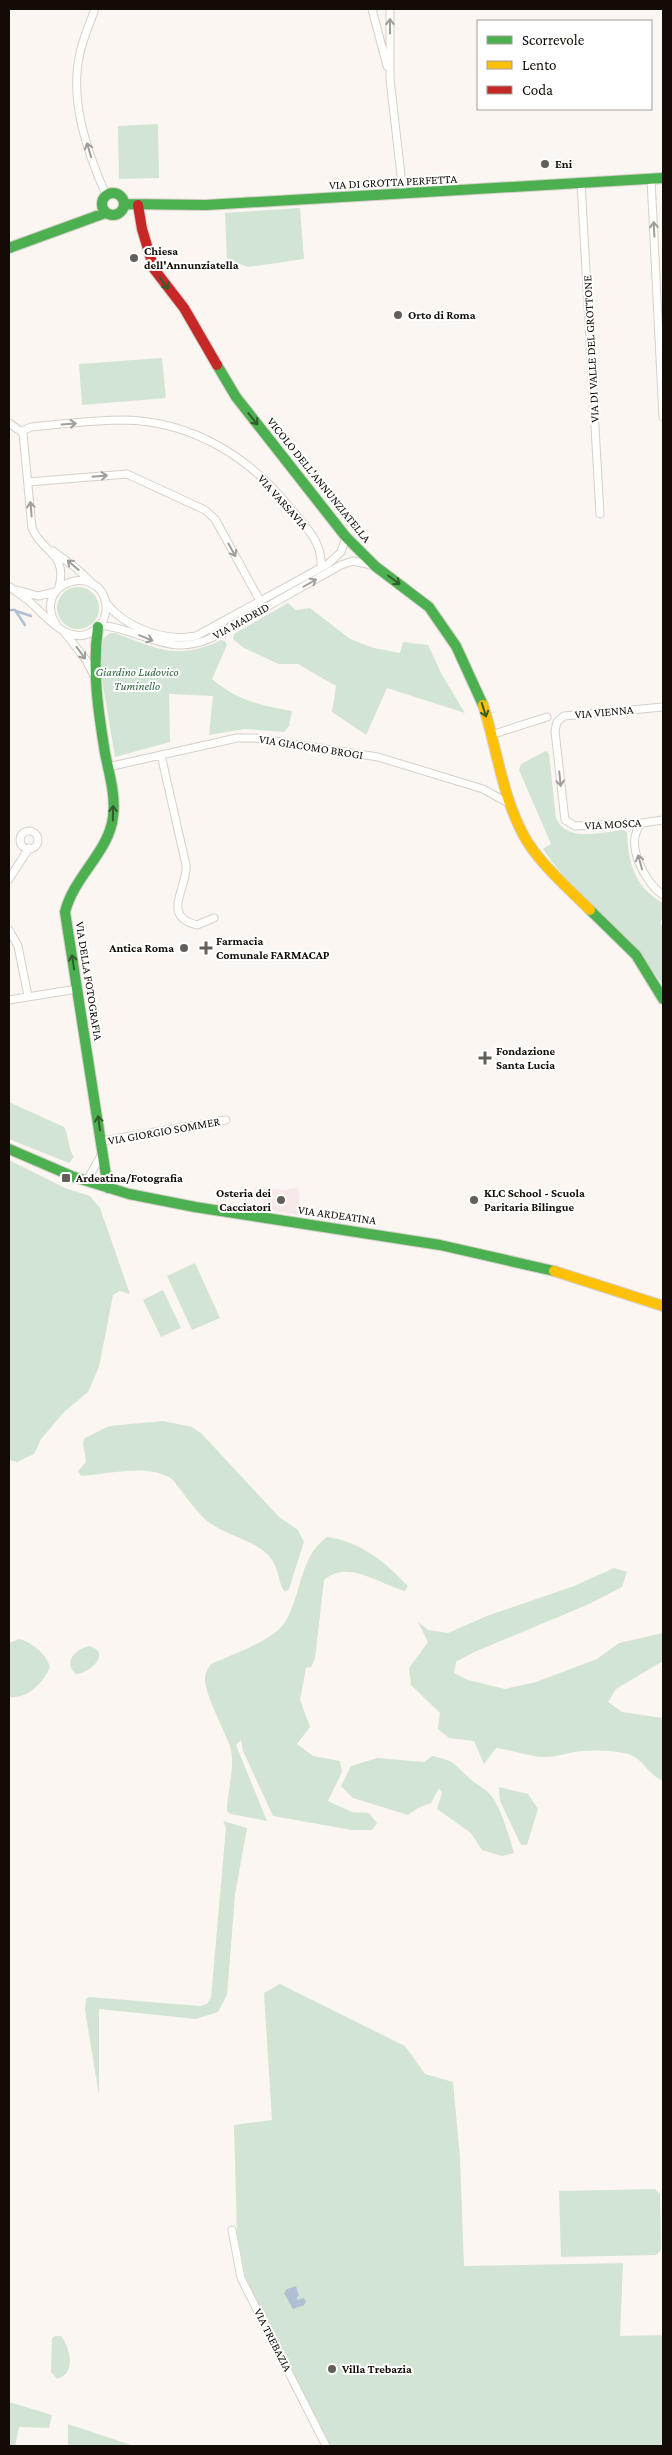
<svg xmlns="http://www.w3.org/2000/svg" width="672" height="2455" font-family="'Crimson Pro',serif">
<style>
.commercial{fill:#f7e9ea}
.green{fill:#d2e4d3}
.water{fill:#b1bfd5}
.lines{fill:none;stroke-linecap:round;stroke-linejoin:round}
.stream{stroke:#b1bfd5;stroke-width:2.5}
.street-casing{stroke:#d6d0c9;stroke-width:9}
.fast-casing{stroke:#d6d0c9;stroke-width:12}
.slow-casing{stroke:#d6d0c9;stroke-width:12}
.jam-casing{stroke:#d6d0c9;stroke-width:12}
.street{stroke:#fefefd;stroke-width:7}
.fast{stroke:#4caf50;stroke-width:10}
.slow{stroke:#ffc107;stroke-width:10}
.jam{stroke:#c62828;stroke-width:10}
.oneway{stroke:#a09d9a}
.oneway2{stroke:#305e2a}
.poi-dot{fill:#645e58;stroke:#fff;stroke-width:2}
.labels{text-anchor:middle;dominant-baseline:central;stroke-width:4;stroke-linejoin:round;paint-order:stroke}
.poi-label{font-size:12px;font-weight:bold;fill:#130c05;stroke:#fff;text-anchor:start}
.street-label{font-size:12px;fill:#130c05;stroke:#fff}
.park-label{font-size:12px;font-style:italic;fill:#2b6541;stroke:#fff}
</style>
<rect width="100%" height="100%" fill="#fbf6f1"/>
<path class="commercial" d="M255 1187 282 1190 298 1188 300 1195 297 1215 262 1209 263 1196H254Z"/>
<path class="green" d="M158 124 159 178 119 179 118 126Z
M300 208 304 259 248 267 227 259 225 213Z
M162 358 166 398 82 405 79 364Z
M57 608a21 21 0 1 1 42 0a21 21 0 1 1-42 0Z
M288 603 296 610 310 608 350 639 374 648 400 653 403 642 428 645 442 675 465 713 387 688 366 735 332 712 336 686 298 664H279L244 648 233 639 234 634Z
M110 633H115C158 649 177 661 221 640L225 641 227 645 212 679C240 702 258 704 292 711L289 726 284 732 245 729 209 735 213 696 169 694 170 742 115 757 99 662 103 639Z
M546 751 549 754 556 818C567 843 601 832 623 830L627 832C628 864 635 887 663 903V915L660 924 663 926V985C652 970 641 953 627 940 599 912 565 883 543 849L551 844 519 770 521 764Z
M9 1102 64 1127C70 1138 67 1147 74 1157L69 1163 9 1139Z
M9 1160 65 1188 90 1196 100 1208 130 1294 120 1291 113 1295 99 1367 88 1392 64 1412 41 1439 34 1454 17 1462 9 1460Z
M195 1263 220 1318 192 1330 167 1276Z
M163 1290 181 1328 161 1337 143 1300Z
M163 1421 192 1427 202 1434 279 1517 298 1530 304 1542 289 1589 285 1592C277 1582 280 1566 267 1554 252 1540 230 1536 213 1525 199 1517 183 1492 172 1479 148 1463 109 1474 81 1476L78 1471 86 1462 83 1443 85 1438 109 1426Z
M327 1537C361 1542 384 1561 408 1586L405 1591C378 1584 348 1559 324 1580L315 1659 311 1667 306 1668 300 1700 310 1727 297 1744 313 1756 340 1761 342 1772 328 1801 352 1812 369 1813 377 1823 372 1830H352L273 1816 243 1751 241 1740 236 1745 267 1821 231 1814 227 1811C227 1792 236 1765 230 1746 224 1729 204 1693 205 1678 205 1672 208 1669 211 1664 231 1655 273 1641 285 1622 302 1594 299 1557 327 1537Z
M614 1568 627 1572 622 1587 589 1604 472 1653 456 1662 454 1673 468 1680 505 1689 536 1682 597 1659 619 1643 663 1633V1661L616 1689 608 1702 622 1712 663 1718V1781C646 1773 644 1759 628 1754 614 1750 596 1750 582 1751 569 1752 558 1757 545 1757 532 1757 512 1750 496 1748L484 1764 474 1741 449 1738 438 1729 440 1713 411 1685 409 1668 428 1642 418 1622 428 1630 448 1633 487 1616 574 1586Z
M19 1639C32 1642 46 1654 50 1667 43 1683 28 1699 9 1697V1643Z
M89 1646C112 1652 91 1673 76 1674 62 1662 76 1649 89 1646Z
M432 1756C455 1761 452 1762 468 1777 475 1784 483 1787 490 1794 501 1807 509 1836 514 1853L502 1856 482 1850 471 1833 437 1809 442 1793 439 1788 431 1803 418 1808 408 1815 353 1798 341 1786 351 1766 377 1758 424 1762Z
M499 1787 528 1794 538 1809 527 1845H521L500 1801Z
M223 1821 247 1828 235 1895 227 1995 218 2012 196 2019 99 2009V2095L85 2010 86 1999 89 1997 200 2006 207 2004 211 1998 226 1827Z
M280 1984 405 2046 425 2074 453 2082 460 2158 464 2266 623 2263 620 2336 663 2335V2446H330L245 2276 237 2233 234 2125 272 2120 264 1993Z
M655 2189 660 2194 661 2250 656 2255 561 2257 559 2191Z
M55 2336H61C70 2348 77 2373 57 2379L51 2372 52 2338Z
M9 2402 52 2415 49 2428 19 2427 15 2446H9Z
M68 2424 134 2446H68Z"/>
<path class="water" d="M296 2286 299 2296 297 2297V2300L304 2298 306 2302 304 2305 293 2309 284 2293 287 2289Z"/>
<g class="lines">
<path class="stream" d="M9 610H15L25 625
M16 611 31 616"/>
<defs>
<path id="street" d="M95 9C90 23 83 38 80 53 69 100 87 152 106 195
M372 9 387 66
M390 9V79L403 193
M651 179 663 417
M581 183 600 514
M9 423 23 433 32 528C42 553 68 553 59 587
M22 431 31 427C62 424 94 420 126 420 193 422 250 457 291 509 306 527 323 543 321 567
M28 482 127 474 205 510 215 519 264 608
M53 551 76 568 91 582
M10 587C16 592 23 596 29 601 46 616 71 650 96 629 103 623 107 614 106 605 101 561 29 582 57 626
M17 590 38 596 55 592
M106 603C126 628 165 642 196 636L328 564 341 552 346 537
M100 625C142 629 170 659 213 637L341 565 353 561 372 565
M65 633 86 660 93 674
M663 707 564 716 557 722 555 731 565 820 575 826 642 823 663 820
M491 735 547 717
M161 755 186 865C188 888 160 916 197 925L214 918
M108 767 237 738H255L378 757 483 789 510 804
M642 823C623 842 645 883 663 895
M20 840a9 9 0 1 1 18 0a9 9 0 1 1-18 0Z
M9 879 29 848
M9 930 18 946 28 996
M9 1000 77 989
M102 1141 226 1120
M86 1182 102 1154
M232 2230 241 2278 326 2446"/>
<path id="fast" d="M102 204a11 11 0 1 1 22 0a11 11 0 1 1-22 0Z
M124 204 206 205 663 178
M9 248 105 213
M217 365 236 397 346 537 375 566 429 607 456 646 483 705
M98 627C92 670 98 710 105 753 109 773 116 796 113 817 109 852 74 876 65 912L108 1188
M590 910 636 955 663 999
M9 1149 74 1177 129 1194 195 1207 440 1245 554 1271"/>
<path id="slow" d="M483 705C497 748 502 796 524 836 537 861 570 890 590 910
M554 1271 663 1306"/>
<path id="jam" d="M138 205 142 229 154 269 184 308 217 365"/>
</defs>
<use href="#street" class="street-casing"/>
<use href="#fast" class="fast-casing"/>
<use href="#slow" class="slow-casing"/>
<use href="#jam" class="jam-casing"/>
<use href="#street" class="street"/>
<use href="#fast" class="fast"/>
<use href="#slow" class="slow"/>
<use href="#jam" class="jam"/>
</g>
<defs><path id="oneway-shaft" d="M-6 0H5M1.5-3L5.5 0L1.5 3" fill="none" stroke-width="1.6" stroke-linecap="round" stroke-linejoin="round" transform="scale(1.25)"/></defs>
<g class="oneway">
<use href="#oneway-shaft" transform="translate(390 26) rotate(-90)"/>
<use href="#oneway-shaft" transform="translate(89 150) rotate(-107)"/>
<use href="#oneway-shaft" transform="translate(654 229) rotate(-93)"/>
<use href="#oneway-shaft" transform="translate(69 424) rotate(-4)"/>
<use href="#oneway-shaft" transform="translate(100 476) rotate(-5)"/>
<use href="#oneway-shaft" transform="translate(31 509) rotate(-95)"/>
<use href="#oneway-shaft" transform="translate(232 550) rotate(61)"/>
<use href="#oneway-shaft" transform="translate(73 565) rotate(-139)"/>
<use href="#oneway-shaft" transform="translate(310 583) rotate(-30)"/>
<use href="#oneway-shaft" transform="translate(146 638) rotate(22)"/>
<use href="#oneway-shaft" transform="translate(81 653) rotate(54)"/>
<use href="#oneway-shaft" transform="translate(560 779) rotate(84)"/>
<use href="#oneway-shaft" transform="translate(640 862) rotate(-106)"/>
</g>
<g class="oneway2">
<use href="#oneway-shaft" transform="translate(164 283) rotate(53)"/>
<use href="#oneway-shaft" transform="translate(253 419) rotate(51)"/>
<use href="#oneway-shaft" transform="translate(394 580) rotate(37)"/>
<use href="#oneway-shaft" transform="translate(484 710) rotate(72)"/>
<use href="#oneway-shaft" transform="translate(113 813) rotate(-89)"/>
<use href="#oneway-shaft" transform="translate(73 962) rotate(-99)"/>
<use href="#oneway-shaft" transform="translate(99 1123) rotate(-98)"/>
</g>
<g class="poi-dot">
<circle cx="545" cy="164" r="5"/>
<circle cx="134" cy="258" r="5"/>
<circle cx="398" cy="315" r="5"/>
<circle cx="184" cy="948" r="5"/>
<path d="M203.5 940.5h5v5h5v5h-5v5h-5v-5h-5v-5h5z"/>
<path d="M482.5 1050.5h5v5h5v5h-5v5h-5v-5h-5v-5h5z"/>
<rect x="61" y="1173" width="10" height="10" rx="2.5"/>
<circle cx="281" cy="1200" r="5"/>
<circle cx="474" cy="1200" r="5"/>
<circle cx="332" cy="2369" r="5"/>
</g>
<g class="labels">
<g class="poi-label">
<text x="555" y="164">Eni</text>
<text x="144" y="251">Chiesa<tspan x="144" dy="14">dell'Annunziatella</tspan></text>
<text x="408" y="315">Orto di Roma</text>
<text x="216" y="941">Farmacia<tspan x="216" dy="14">Comunale FARMACAP</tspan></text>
<text x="174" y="948" text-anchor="end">Antica Roma</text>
<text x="496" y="1051">Fondazione<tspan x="496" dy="14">Santa Lucia</tspan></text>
<text x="76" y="1178">Ardeatina/Fotografia</text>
<text x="271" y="1193" text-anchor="end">Osteria dei<tspan x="271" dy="14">Cacciatori</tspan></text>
<text x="484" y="1193">KLC School - Scuola<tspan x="484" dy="14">Paritaria Bilingue</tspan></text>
<text x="342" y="2369">Villa Trebazia</text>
</g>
<g class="street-label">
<text transform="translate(393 182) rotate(-3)">VIA DI GROTTA PERFETTA</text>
<text transform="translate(591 349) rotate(-93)">VIA DI VALLE DEL GROTTONE</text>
<text transform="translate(319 480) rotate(51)">VICOLO DELL'ANNUNZIATELLA</text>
<text transform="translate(283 502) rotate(48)">VIA VARSAVIA</text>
<text transform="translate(241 621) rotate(-29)">VIA MADRID</text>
<text transform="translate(604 712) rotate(-5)">VIA VIENNA</text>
<text transform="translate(311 747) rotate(9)">VIA GIACOMO BROGI</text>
<text transform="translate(613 824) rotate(-3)">VIA MOSCA</text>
<text transform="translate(89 981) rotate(81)">VIA DELLA FOTOGRAFIA</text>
<text transform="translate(164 1131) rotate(-10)">VIA GIORGIO SOMMER</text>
<text transform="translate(337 1215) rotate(8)">VIA ARDEATINA</text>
<text transform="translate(273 2340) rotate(63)">VIA TREBAZIA</text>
</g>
<g class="park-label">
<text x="137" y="672">Giardino Ludovico<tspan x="137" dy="14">Tuminello</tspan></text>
</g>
</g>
<rect width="672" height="2455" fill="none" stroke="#130c05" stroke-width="20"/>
<rect x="477" y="20" width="175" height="90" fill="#ffffff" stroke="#a19e9b"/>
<rect x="487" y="36" width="25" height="8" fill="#4caf50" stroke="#a19e9b"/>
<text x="522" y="45" font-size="15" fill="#130c05">Scorrevole</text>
<rect x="487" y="61" width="25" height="8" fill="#ffc107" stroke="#a19e9b"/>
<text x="522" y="70" font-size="15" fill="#130c05">Lento</text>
<rect x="487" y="86" width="25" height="8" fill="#c62828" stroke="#a19e9b"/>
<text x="522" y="95" font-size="15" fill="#130c05">Coda</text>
</svg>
